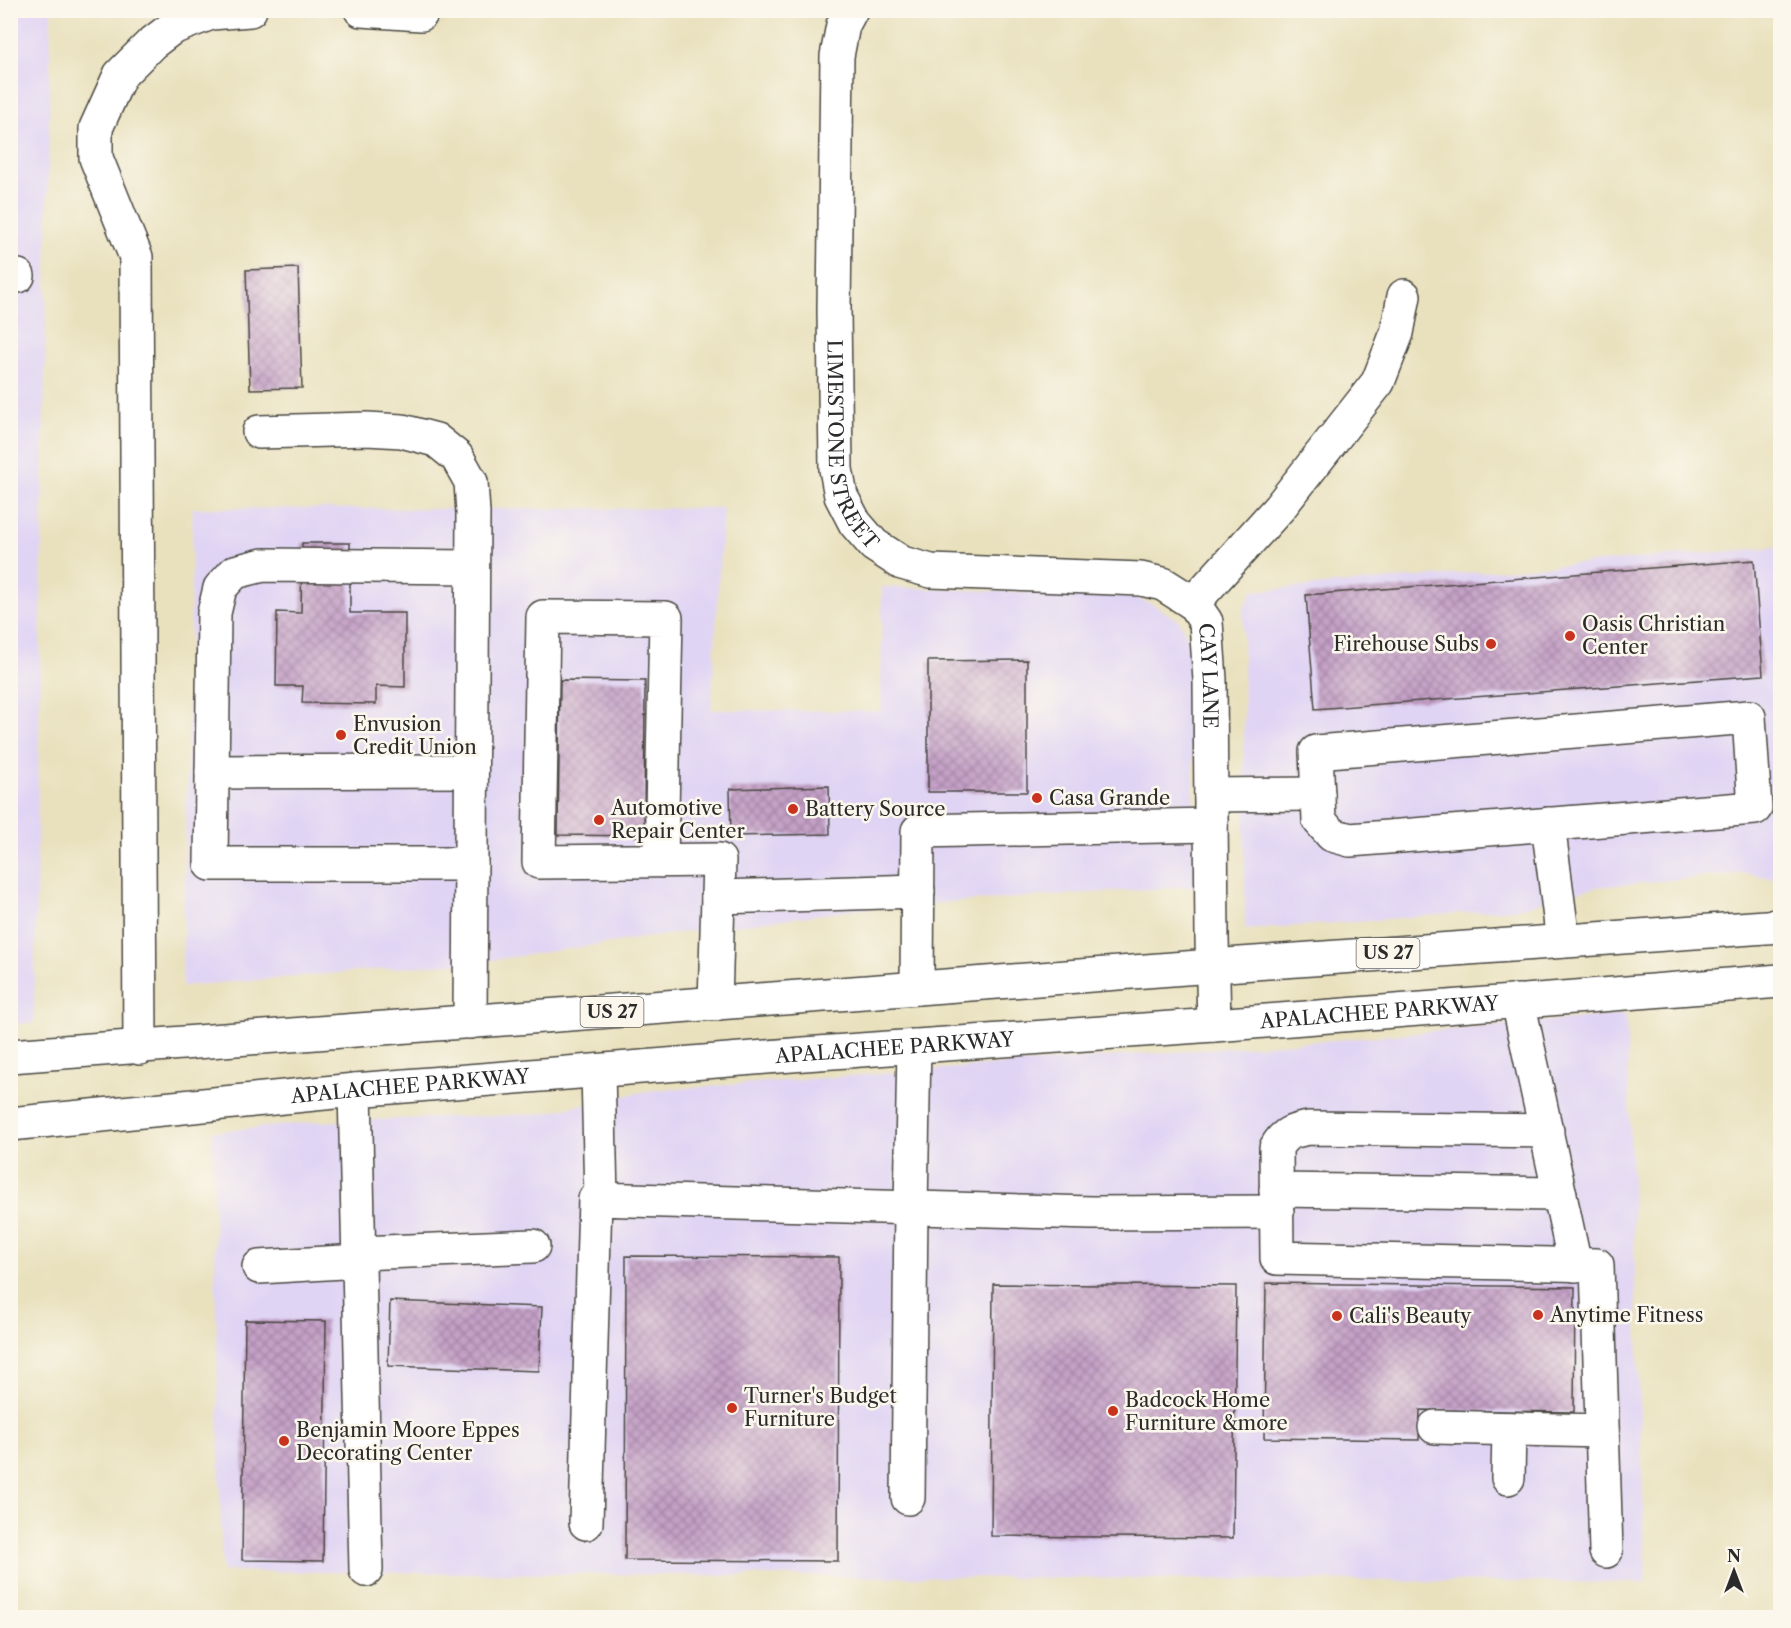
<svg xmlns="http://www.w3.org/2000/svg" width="1791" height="1628" font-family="'Libre Caslon Text',serif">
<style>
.built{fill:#e0d4f4}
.building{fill:url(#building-cross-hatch)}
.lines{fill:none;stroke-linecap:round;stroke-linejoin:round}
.minor-casing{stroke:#484641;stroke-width:36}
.major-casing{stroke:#484641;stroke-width:36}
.minor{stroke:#fff;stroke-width:33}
.major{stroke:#fff;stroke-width:33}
.poi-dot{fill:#c8321e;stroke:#fbf7ec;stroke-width:2}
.labels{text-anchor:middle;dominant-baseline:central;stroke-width:5;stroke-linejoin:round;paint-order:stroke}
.shield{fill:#fbf7ec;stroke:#696865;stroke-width:1.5}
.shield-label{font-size:18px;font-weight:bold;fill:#2b2b2b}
.street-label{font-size:20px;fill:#2b2b2b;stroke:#fbf7ec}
.poi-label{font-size:20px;fill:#2b2b2b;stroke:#fbf7ec;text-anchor:start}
</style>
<defs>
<pattern id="building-cross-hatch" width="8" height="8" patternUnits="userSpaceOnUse" patternTransform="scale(1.5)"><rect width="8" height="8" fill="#c5a0c7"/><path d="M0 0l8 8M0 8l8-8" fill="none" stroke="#a083a2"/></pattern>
</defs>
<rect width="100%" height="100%" fill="#fbf7ec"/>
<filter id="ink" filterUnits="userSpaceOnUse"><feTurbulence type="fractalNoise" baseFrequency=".0167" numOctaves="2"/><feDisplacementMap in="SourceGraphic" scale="12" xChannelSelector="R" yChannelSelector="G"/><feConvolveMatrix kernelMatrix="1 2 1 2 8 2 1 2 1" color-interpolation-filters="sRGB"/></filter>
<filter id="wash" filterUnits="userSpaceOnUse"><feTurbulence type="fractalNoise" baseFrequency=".008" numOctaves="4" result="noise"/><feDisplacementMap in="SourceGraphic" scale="24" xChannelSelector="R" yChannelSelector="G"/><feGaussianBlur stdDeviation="1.35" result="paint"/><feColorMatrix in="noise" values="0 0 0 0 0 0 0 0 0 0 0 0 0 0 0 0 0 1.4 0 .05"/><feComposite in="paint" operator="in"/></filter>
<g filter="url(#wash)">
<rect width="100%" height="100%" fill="#e9e1be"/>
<path class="built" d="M51 10 34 1023 11 1024 10 11Z
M193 508 495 509 723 508 711 710 881 711 882 587 1131 596 1154 605 1179 621 1191 644 1195 886 879 907 698 930 492 960 182 986Z
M1780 547V880L1746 873 1597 887 1514 909 1245 930 1243 609 1253 591Z
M1626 1014 1646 1583 222 1571 212 1132 318 1122 539 1114 647 1091 1335 1040Z"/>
<g id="blocks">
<path class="building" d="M10 10H16L15 266H10Z
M298 268 302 388 250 389 246 270Z
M10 288H14L13 542H10Z
M302 543H350V613H405V687L376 686V704L302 703 303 686H276L277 612 301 613Z
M1754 560 1763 675 1315 709 1306 595Z
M1027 660V792H928V661Z
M560 680 645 681 644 836 558 835Z
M829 786 830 834 731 836 730 789Z
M626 1256 839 1257 838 1561 625 1560Z
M1266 1283 1575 1287 1574 1412 1420 1410 1419 1440 1264 1438Z
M993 1284 1236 1286 1233 1538 991 1536Z
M390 1301 542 1307 539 1371 388 1366Z
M245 1320 326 1321 323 1561 242 1560Z"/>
</g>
</g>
<g filter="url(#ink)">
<use href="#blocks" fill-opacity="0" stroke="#484641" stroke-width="1.5"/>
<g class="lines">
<defs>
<g id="minor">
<path d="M361 10 421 14"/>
<path id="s1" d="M851 10 843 25 837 56 834 310 836 469 841 496 855 523 874 545 902 563 931 571 1141 579 1163 584 1193 603 1206 622 1210 680 1212 938 1214 1025"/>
<path d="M10 276H18"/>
<path d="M259 432 367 429 402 431 436 440 457 457 471 482 473 513 470 1022"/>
<path d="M1193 603 1279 508 1378 382 1397 333 1404 296"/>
<path d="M1749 717 1755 808 1350 840 1332 835 1319 820 1316 752Z"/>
<path d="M212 772 471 771"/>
<path d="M1211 795 1318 794"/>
<path d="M1548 824 1563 941"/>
<path d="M661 861 666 618 543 617 539 862 719 860 715 1004"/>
<path d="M471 864H211L214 613 220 588 235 572 263 565 472 567"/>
<path d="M718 897 918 891"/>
<path d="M917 988 918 831 1211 825"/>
<path d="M1518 1001 1575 1265"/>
<path d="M140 1048 136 257 96 158V128L120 75 151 44 172 28 211 13 250 10"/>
<path d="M598 1071 601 1199"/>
<path d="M355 1090 366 1570"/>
<path d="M1547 1131 1309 1128C1292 1131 1284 1133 1276 1148L1277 1258 1597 1265 1606 1551"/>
<path d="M1276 1190 1560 1194"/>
<path d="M359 1253 533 1246"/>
<path d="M259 1267 359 1261"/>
<path d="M1435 1427 1602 1431"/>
<path d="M1508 1478 1509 1429"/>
<path d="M908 1498 911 1208 914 1046"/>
<path d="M586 1523 595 1199 1092 1213 1277 1212"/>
</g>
<g id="major">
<path d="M10 1056 1212 966 1780 926"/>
<path id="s2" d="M10 1124 355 1090 804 1054 1214 1025 1780 981"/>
</g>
</defs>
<use href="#minor" class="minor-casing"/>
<use href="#major" class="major-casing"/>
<use href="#minor" class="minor"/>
<use href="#major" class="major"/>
</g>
</g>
<g class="poi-dot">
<circle cx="1570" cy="636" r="6"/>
<circle cx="1491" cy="644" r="6"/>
<circle cx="341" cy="735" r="6"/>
<circle cx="1037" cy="798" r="6"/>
<circle cx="793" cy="809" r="6"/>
<circle cx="599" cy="820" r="6"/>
<circle cx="1538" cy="1315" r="6"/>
<circle cx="1337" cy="1316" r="6"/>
<circle cx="732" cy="1408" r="6"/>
<circle cx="1113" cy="1411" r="6"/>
<circle cx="284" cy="1441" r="6"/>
</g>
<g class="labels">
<g class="shield">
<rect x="1356.5" y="938" width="63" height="30" rx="4.5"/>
<rect x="580.5" y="997" width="63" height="30" rx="4.5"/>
</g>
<g class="shield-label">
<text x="1388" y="953">US 27</text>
<text x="612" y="1012">US 27</text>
</g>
<g class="street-label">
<text stroke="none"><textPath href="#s1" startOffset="441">LIMESTONE STREET</textPath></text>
<text stroke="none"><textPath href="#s1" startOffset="957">CAY LANE</textPath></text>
<text stroke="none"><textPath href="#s2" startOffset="1374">APALACHEE PARKWAY</textPath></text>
<text stroke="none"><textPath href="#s2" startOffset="888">APALACHEE PARKWAY</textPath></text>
<text stroke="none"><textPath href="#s2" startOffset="402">APALACHEE PARKWAY</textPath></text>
</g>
<g class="poi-label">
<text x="1582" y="624">Oasis Christian<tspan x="1582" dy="23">Center</tspan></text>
<text x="1479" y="644" text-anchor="end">Firehouse Subs</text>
<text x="353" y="724">Envusion<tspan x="353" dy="23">Credit Union</tspan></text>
<text x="1049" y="798">Casa Grande</text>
<text x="611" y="808">Automotive<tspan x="611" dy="23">Repair Center</tspan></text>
<text x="805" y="809">Battery Source</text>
<text x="1550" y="1315">Anytime Fitness</text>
<text x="1349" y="1316">Cali's Beauty</text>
<text x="744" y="1396">Turner's Budget<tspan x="744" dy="23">Furniture</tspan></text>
<text x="1125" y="1400">Badcock Home<tspan x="1125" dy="23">Furniture &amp;more</tspan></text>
<text x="296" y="1430">Benjamin Moore Eppes<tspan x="296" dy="23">Decorating Center</tspan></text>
</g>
</g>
<rect width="1791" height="1628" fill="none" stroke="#fbf7ec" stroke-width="36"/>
<g transform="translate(1734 1571)" stroke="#fbf7ec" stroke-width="4.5" paint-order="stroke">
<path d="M0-4.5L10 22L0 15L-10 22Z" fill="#2b2b2b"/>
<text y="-9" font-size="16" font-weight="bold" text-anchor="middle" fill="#2b2b2b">N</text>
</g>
</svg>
